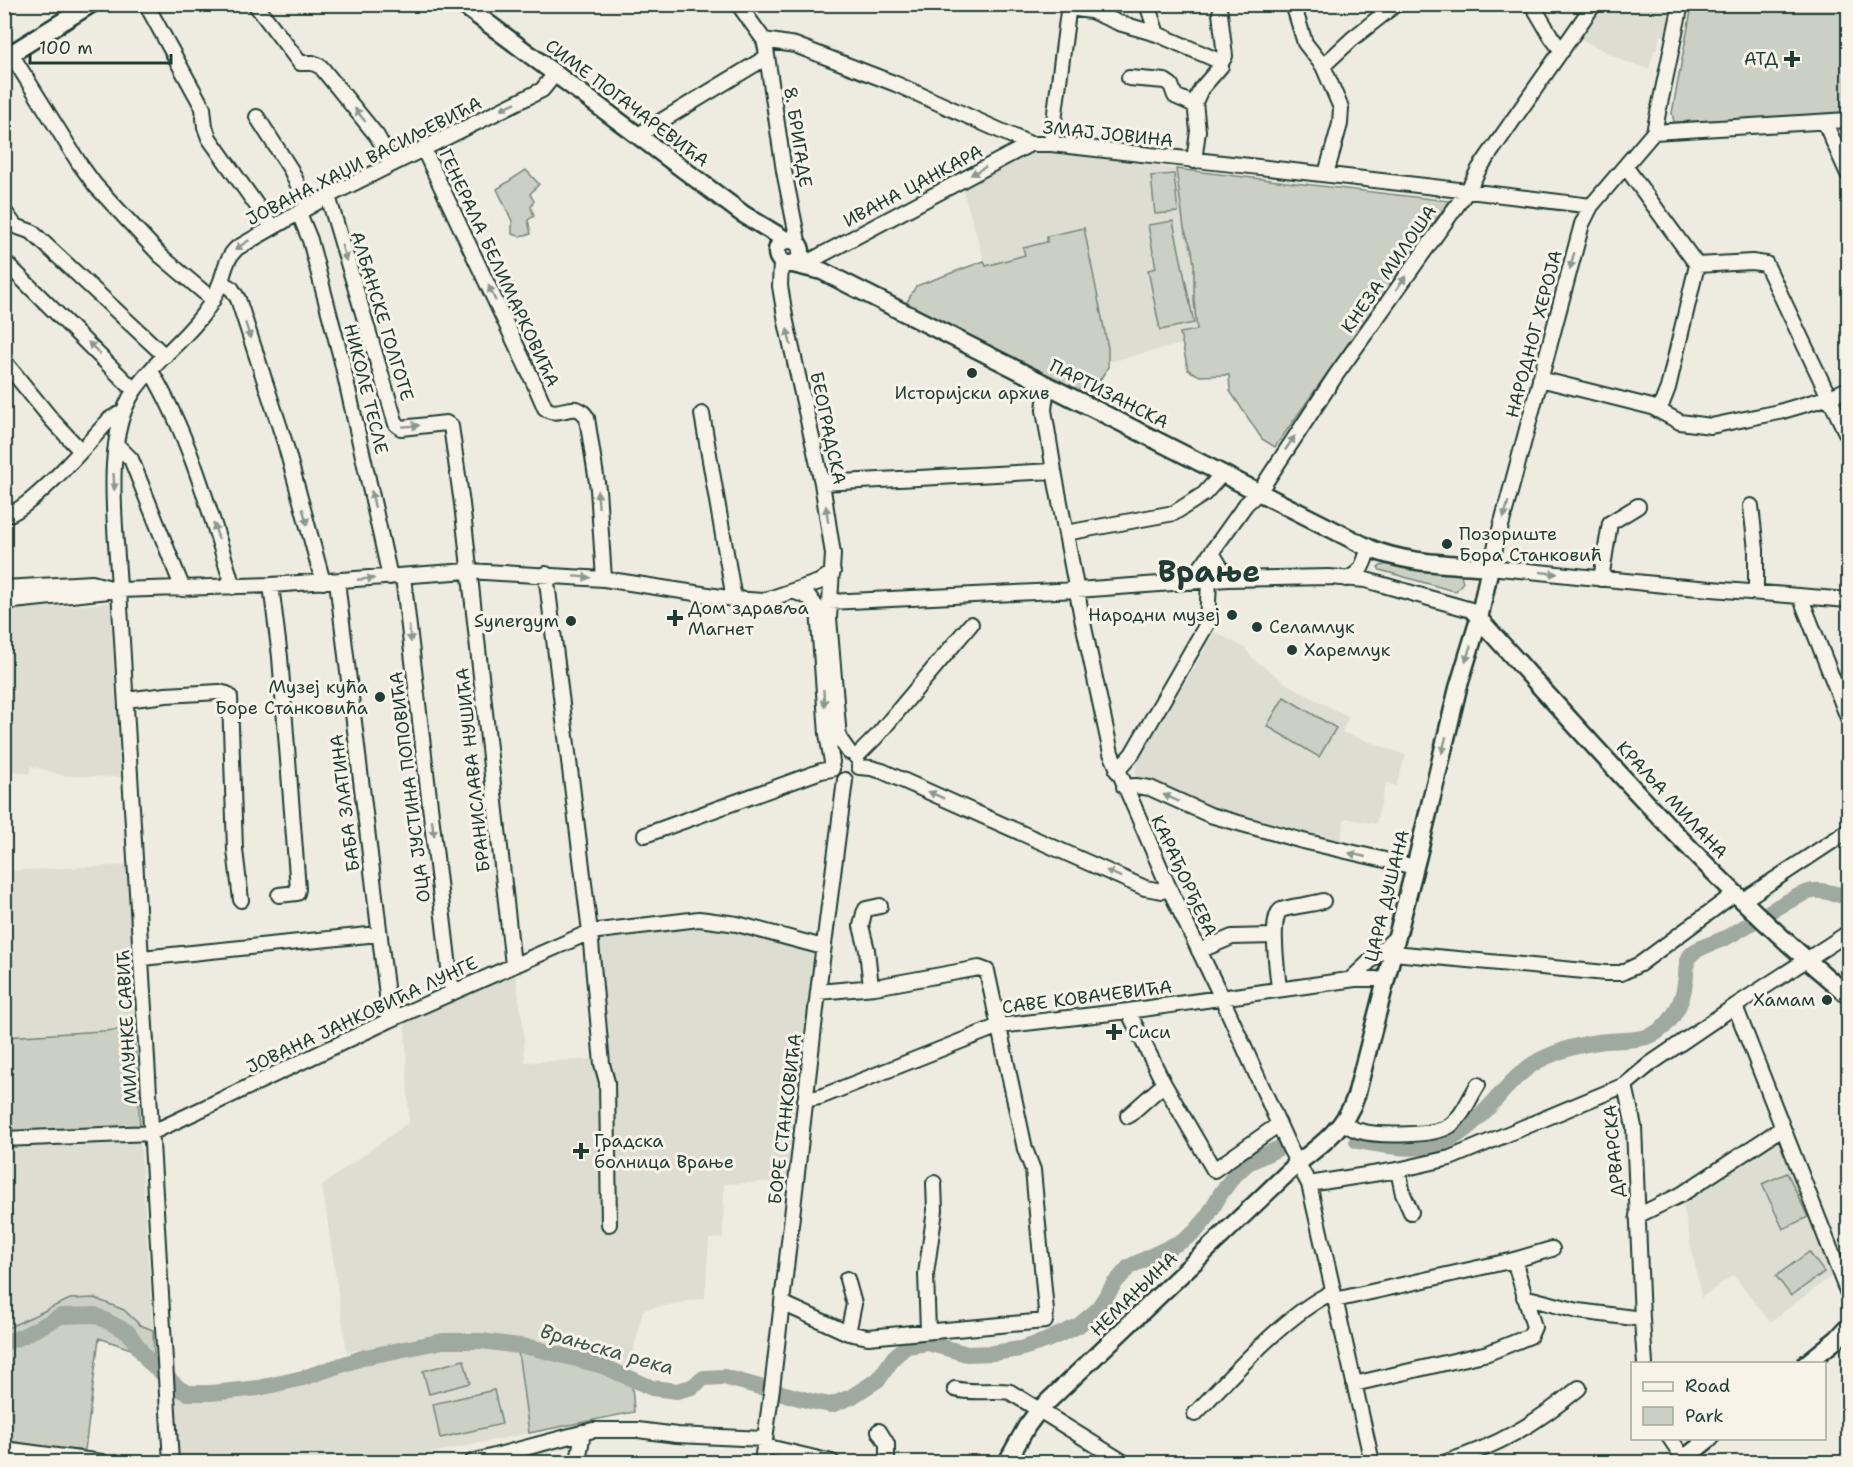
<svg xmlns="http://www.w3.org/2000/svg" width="1853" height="1467" font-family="'Shantell Sans',sans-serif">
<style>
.built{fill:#ddddd2}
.green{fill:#cccfc4;stroke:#76867c;stroke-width:1.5}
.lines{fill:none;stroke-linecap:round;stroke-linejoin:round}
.river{stroke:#9fa99f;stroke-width:16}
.minor-casing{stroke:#1f3d34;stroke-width:18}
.major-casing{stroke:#1f3d34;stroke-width:21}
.minor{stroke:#f7f3e8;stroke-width:14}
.major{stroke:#f7f3e8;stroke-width:16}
.oneway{fill:#8b988e}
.poi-dot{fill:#1f3d34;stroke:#f7f3e8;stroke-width:2}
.labels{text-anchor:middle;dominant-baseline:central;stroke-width:6;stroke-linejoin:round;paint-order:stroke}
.poi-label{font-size:18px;fill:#1f3d34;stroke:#f7f3e8;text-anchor:start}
.street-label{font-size:18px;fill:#1f3d34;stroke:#f7f3e8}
.water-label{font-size:20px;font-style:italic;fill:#3f584f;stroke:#f7f3e8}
.town-label{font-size:30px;font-weight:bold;fill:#1f3d34;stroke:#f7f3e8}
</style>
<rect width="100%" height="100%" fill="#eeece1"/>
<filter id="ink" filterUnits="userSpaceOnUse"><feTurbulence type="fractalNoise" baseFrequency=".0167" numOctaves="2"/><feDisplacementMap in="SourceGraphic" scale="12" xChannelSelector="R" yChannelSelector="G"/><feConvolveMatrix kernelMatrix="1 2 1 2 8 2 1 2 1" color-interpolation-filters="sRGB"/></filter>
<g filter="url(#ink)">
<path class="built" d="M1604 5H1675L1668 37 1660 35 1657 50H1654L1649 69 1625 62 1581 39Z
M1049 150 1176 169 1184 228 1192 250 1194 265V300L1197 330 1180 333 1182 344 1108 362V348L1084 228 1047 236 1048 242 1025 254 986 267 961 184 1031 152Z
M110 603 120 777 65 776 31 766 29 774 5 769V610Z
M1215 632 1245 648 1252 658 1290 686 1349 717 1342 732 1406 755 1396 786 1386 783 1376 824 1345 818 1340 842 1277 830 1221 816 1136 776V765Z
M129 865 134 1029 5 1037 4 871Z
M698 923 735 927 816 952 790 1181 724 1184 723 1238 709 1239 705 1298 643 1310 630 1367 606 1358 530 1341 449 1334 347 1352 322 1185 409 1122 405 1024 515 971 523 1026 525 1062 607 1059 595 936Z
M1778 1137 1833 1275 1770 1322 1733 1275 1701 1298 1682 1198Z
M140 1140 153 1330 140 1325 123 1310 5 1329V1147Z
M482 1346 518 1351 529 1433 387 1462H200L179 1459 176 1396 188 1401 260 1396 294 1387 371 1361 442 1347Z"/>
<path class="green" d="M1802 5H1848V113L1840 115 1674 122 1672 113 1691 11Z
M1176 169 1449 201 1275 447 1262 439 1230 391 1229 375 1200 376 1188 370 1180 333 1197 330 1194 300V265L1192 250 1184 228Z
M526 170 539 184 530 194 534 201 531 207 534 216 528 220 531 234 519 236 512 234V221L497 189Z
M1174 174 1178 212 1155 214 1151 176Z
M1173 221 1194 323 1160 330 1148 270 1156 268 1148 225Z
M1084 228 1108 348V367L1085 404 902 311 916 286 984 261 986 266 1025 255 1023 248 1047 242V236Z
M1387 564 1456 572 1460 573 1463 582 1456 591 1450 590 1380 570 1378 567Z
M1284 697 1336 728 1319 757 1267 726Z
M134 1029 140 1127 5 1135V1037Z
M1787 1173 1808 1217 1783 1229 1762 1184Z
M1809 1252 1824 1272 1791 1296 1776 1276Z
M94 1298 124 1310 140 1325 153 1330 154 1357 99 1338 85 1450 5 1448V1329L70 1299Z
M518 1351 601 1371 632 1385 634 1412 529 1433Z
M464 1360 470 1383 429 1394 423 1371Z
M494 1390 502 1424 440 1438 433 1404Z"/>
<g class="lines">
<path class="river" d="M1357 1141C1428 1154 1449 1153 1498 1097 1512 1081 1526 1066 1546 1057 1562 1050 1582 1044 1598 1042 1618 1039 1644 1043 1660 1030 1674 1020 1683 1000 1685 983 1687 975 1685 963 1690 956 1696 947 1719 942 1729 936 1748 926 1796 893 1813 891 1824 889 1837 895 1848 897
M4 1343 21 1337 61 1316 95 1315 128 1332 148 1361 180 1389 188 1393H211L259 1388 303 1378 365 1357 443 1341H481L534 1348 603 1366 652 1388 677 1391 692 1387 704 1378 724 1377 810 1401 831 1405 851 1397 879 1379 894 1357 907 1346 928 1343 967 1354 993 1353 1020 1349 1045 1341 1078 1326 1097 1310 1114 1284 1129 1267 1180 1242 1194 1233 1206 1219 1221 1193 1233 1177 1248 1163 1277 1149"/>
<defs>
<path id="minor" d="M146 4 203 108 205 127 209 138 272 227
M255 4 300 63H313L321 67 377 136 392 163
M738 4 764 40 766 49 784 171 799 246
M1147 4 1157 34
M1293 4 1305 43 1323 66 1341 108 1340 124 1326 174
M1532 4 1552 38 1562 51
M1681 4 1654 132 1591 206 1582 224 1490 567 1674 586 1848 600
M1069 8 1091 11 1119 23 1157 34 1219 61 1221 66 1201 89 1195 102 1198 131 1194 161
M1220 13 1225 56 1221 63
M764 40 795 45 896 84 1030 144H1051C1231 164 1411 183 1591 206
M11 54 79 163 95 185 161 256 213 300
M1323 66 1352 39 1396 4
M1129 78 1165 81 1171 85 1175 96 1195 105
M257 117 291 170 308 207
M1825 123 1848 174
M1654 132 1848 120
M638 135 767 57
M1051 144 1069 4
M423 148 535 385 545 408C559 420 576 397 587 418L598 489 604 579
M1625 166 1697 265 1668 388 1659 411
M328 196 396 424 401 428 446 423 451 426 462 504 513 965
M4 211 15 226 32 232 165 356
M299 213 310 240 341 358 390 577
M812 260 1030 144
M4 261 134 390
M781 262 780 286 786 322 822 483 833 554 829 618 839 738 849 752
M1697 265 1752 262 1766 264 1848 437
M221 282 232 289 238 299 285 443 323 582
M4 361 52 420 81 451
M151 371C190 437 211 515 233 587
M1540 379 1652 407 1680 422 1711 426 1779 412 1830 397 1848 389
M1047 385 1044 410 1054 471 1082 618 1111 753 1169 888 1222 998 1290 1149 1309 1184 1372 1462
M702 414 734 599
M116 444 131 459 183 589
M822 483 1054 471
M1751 506 1756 550V592
M4 516C30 511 90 441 110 419L123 412
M1066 533 1174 513 1204 494 1222 474
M1212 553 1228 579
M546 574 590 932 602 1064 607 1082 609 1224
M403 576 452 993
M1346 579C1363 573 1363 564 1369 548
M1601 579 1610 523 1638 506
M337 581 390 1020
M1191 581 1246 504 1259 492 1336 375 1468 190 1479 169 1594 4
M271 585 280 657 298 889 297 893 279 895
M4 588 92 583 111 588
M793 591 810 598 818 609 827 734 832 762
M1800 596 1848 718
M4 602 119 590 271 585 468 571 604 579 734 599 763 601 819 582 833 572
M829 602 1077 590 1228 579 1329 577 1366 580 1471 610 1479 619
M126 700 166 695 219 692 227 694 230 697 235 850 241 900
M856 757 876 737 971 624
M859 767 871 768 882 771 1145 888 1162 891 1169 888
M1117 771 1132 754 1207 624 1209 580
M1124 787 1136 786 1150 788 1210 815 1303 841 1415 867
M645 835 821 771 832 769
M1742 901 1848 831
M1199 951 1232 937 1274 936
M1393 953 1606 973H1621L1640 964 1734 894
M142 958 378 934
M1351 979 1397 936
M871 987 867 950 861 926 864 913 866 909 880 906
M1279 989C1278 976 1269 916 1281 910 1290 906 1311 905 1323 901
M1735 1006 1848 1294
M1128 1011 1164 1084 1214 1170 1279 1124
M805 1100 820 1097 999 1026 1128 1011 1355 979H1376L1386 981
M1128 1116 1164 1084
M1343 1123C1348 1126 1354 1130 1360 1131 1378 1136 1438 1137 1452 1124 1465 1113 1469 1098 1478 1085
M4 1139 151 1133 390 1020 590 932 699 919 737 924 823 947
M1398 1170 1403 1194 1411 1212
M1309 1184 1398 1170 1450 1158 1625 1085
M1637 1216 1682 1194 1782 1128
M847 1279 854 1304 848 1333
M1524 1297 1578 1311 1642 1319
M1335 1300 1514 1260 1552 1249
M782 1303 848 1333 868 1337 1045 1321 1046 1311 1033 1170 1025 1149 987 971 979 968 875 987 818 992
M928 1331 926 1274 935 1210 934 1183
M1645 1364 1642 1319 1634 1127 1625 1085 1650 1064 1735 1006 1848 933
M1354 1384 1488 1353 1530 1336 1534 1327 1514 1260
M955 1389C973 1394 991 1389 1010 1392L1123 1462
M1195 1414C1230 1377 1288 1312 1333 1292
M879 1431 887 1444V1462
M1670 1438 1684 1459
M764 1446 832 1462
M4 1449 102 1462
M171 1462 119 590C117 532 101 441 134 391 153 362 184 341 204 313 212 303 217 292 221 281 225 269 227 257 237 248L328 196 542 90 555 74
M472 1462 593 1430H638L677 1435 764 1439
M578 1462 583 1432
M762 1462 773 1380 818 992 845 780
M1446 1462C1498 1446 1537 1423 1579 1388"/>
<path id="major" d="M462 4 743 214 786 240
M4 58 91 4
M777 252a12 12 0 1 1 24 0a12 12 0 1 1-24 0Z
M793 264 822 271 1369 548C1406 564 1451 564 1490 567L1479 619 1458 688 1418 855 1356 1096C1346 1126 1323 1144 1299 1162L1039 1410 1027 1426 1007 1462
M1479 619C1598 750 1711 882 1848 995
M1806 1364 1837 1339 1848 1327
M1680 1462 1710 1438"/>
</defs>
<use href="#minor" class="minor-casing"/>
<use href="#major" class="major-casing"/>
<use href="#minor" class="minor"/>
<use href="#major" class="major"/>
</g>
<defs><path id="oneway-solid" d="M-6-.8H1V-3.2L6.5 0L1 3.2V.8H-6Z" transform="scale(1.5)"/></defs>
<g class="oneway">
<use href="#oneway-solid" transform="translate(508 106) rotate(154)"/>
<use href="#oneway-solid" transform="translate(360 115) rotate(-128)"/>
<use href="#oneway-solid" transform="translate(978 171) rotate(152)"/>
<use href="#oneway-solid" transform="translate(242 245) rotate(146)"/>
<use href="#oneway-solid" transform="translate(344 253) rotate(74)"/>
<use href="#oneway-solid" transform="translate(1572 261) rotate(105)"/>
<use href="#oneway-solid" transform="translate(1401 283) rotate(-54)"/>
<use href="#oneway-solid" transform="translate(492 293) rotate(-115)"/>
<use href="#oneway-solid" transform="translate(248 331) rotate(72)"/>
<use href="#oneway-solid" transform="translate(789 337) rotate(-103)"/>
<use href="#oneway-solid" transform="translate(94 348) rotate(-135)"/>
<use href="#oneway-solid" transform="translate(411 426) rotate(-4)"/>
<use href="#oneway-solid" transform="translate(1290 443) rotate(-56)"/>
<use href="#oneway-solid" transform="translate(114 482) rotate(87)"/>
<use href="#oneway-solid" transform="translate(373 499) rotate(-102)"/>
<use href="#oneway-solid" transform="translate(598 499) rotate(-94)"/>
<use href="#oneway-solid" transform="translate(1506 510) rotate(105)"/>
<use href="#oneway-solid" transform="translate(827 514) rotate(-98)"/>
<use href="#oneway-solid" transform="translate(305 517) rotate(74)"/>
<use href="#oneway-solid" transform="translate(216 531) rotate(-108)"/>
<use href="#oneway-solid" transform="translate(1549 573) rotate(6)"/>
<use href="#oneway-solid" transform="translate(582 577) rotate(4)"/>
<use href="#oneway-solid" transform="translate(366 579) rotate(-5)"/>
<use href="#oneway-solid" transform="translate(410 634) rotate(83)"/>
<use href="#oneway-solid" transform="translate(1468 654) rotate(107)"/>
<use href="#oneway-solid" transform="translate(824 698) rotate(86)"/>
<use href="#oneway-solid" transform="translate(1444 745) rotate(104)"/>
<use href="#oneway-solid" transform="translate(936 795) rotate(-156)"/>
<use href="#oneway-solid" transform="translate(1171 798) rotate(-156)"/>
<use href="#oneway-solid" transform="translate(433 828) rotate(83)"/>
<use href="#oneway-solid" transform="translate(1357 855) rotate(-167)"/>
<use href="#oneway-solid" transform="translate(1114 874) rotate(-156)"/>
</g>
</g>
<g class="poi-dot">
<path d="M1789 50h6v6h6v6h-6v6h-6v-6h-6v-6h6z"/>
<circle cx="972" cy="373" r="6"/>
<circle cx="1447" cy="544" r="6"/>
<circle cx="1232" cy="615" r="6"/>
<path d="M672 609h6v6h6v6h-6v6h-6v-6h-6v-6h6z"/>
<circle cx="571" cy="621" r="6"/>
<circle cx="1257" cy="627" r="6"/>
<circle cx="1292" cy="650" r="6"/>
<circle cx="380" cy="697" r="6"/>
<circle cx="1827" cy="1000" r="6"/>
<path d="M1111 1023h6v6h6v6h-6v6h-6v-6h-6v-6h6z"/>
<path d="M578 1142h6v6h6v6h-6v6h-6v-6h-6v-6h6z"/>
</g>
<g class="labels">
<g class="poi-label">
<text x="1778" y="59" text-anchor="end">АТД</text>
<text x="972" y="393" text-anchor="middle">Историјски архив</text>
<text x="1459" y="534">Позориште<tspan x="1459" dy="21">Бора Станковић</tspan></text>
<text x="688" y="608">Дом здравља<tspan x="688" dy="21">Магнет</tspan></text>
<text x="1220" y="615" text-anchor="end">Народни музеј</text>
<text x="559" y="621" text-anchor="end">Synergym</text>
<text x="1269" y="627">Селамлук</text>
<text x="1304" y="650">Харемлук</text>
<text x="368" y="687" text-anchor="end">Музеј кућа<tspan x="368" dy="21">Боре Станковића</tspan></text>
<text x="1815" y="1000" text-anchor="end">Хамам</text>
<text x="1128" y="1032">Сиси</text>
<text x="594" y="1141">Градска<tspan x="594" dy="21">болница Врање</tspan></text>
</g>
<g class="street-label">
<text transform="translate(627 103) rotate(37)">СИМЕ ПОГАЧАРЕВИЋА</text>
<text transform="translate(1108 134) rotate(6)">ЗМАЈ ЈОВИНА</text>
<text transform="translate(798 137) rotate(81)">8. БРИГАДЕ</text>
<text transform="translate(364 161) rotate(-27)">ЈОВАНА ХАЏИ ВАСИЉЕВИЋА</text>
<text transform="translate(913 186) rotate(-28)">ИВАНА ЦАНКАРА</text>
<text transform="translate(499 268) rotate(65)">ГЕНЕРАЛА БЕЛИМАРКОВИЋА</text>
<text transform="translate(1389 269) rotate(-55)">КНЕЗА МИЛОША</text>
<text transform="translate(382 316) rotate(73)">АЛБАНСКЕ ГОЛГОТЕ</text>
<text transform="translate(1534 334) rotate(-75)">НАРОДНОГ ХЕРОЈА</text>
<text transform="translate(366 389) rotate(76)">НИКОЛЕ ТЕСЛЕ</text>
<text transform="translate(1109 394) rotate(27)">ПАРТИЗАНСКА</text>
<text transform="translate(828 428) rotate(78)">БЕОГРАДСКА</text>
<text transform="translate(473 770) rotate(-96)">БРАНИСЛАВА НУШИЋА</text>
<text transform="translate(410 787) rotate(-97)">ОЦА ЈУСТИНА ПОПОВИЋА</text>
<text transform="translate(1672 800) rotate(47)">КРАЉА МИЛАНА</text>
<text transform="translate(345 803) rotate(-97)">БАБА ЗЛАТИНА</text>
<text transform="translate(1184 876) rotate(65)">КАРАЂОРЂЕВА</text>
<text transform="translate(1387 896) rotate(-76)">ЦАРА ДУШАНА</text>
<text transform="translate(1087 997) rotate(-7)">САВЕ КОВАЧЕВИЋА</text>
<text transform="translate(362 1015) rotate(-25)">ЈОВАНА ЈАНКОВИЋА ЛУНГЕ</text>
<text transform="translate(127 1027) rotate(-93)">МИЛУНКЕ САВИЋ</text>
<text transform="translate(785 1119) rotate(-83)">БОРЕ СТАНКОВИЋА</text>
<text transform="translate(1614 1151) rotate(-95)">ДРВАРСКА</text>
<text transform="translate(1134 1294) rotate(-44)">НЕМАЊИНА</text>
</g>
<g class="water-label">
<text transform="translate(607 1349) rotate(16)">Врањска река</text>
</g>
<g class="town-label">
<text x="1209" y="571">Врање</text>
</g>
</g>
<rect width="1853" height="1467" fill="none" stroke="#f7f3e8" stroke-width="24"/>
<rect x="12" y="12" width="1829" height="1443" fill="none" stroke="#1f3d34" stroke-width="2" filter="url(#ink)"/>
<rect x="1631" y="1362" width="195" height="78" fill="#f7f3e8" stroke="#a1aaa0" stroke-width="1.5"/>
<rect x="1643" y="1382" width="30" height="9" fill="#f7f3e8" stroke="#a1aaa0" stroke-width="1.5"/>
<text x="1685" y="1392" font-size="18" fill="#1f3d34">Road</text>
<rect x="1643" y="1407" width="30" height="18" fill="#cccfc4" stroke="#a1aaa0" stroke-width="1.5"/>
<text x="1685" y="1422" font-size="18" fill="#1f3d34">Park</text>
<path d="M30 54v9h141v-9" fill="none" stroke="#1f3d34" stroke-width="3"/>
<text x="39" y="54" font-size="18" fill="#1f3d34" stroke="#f7f3e8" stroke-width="4.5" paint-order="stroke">100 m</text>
</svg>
